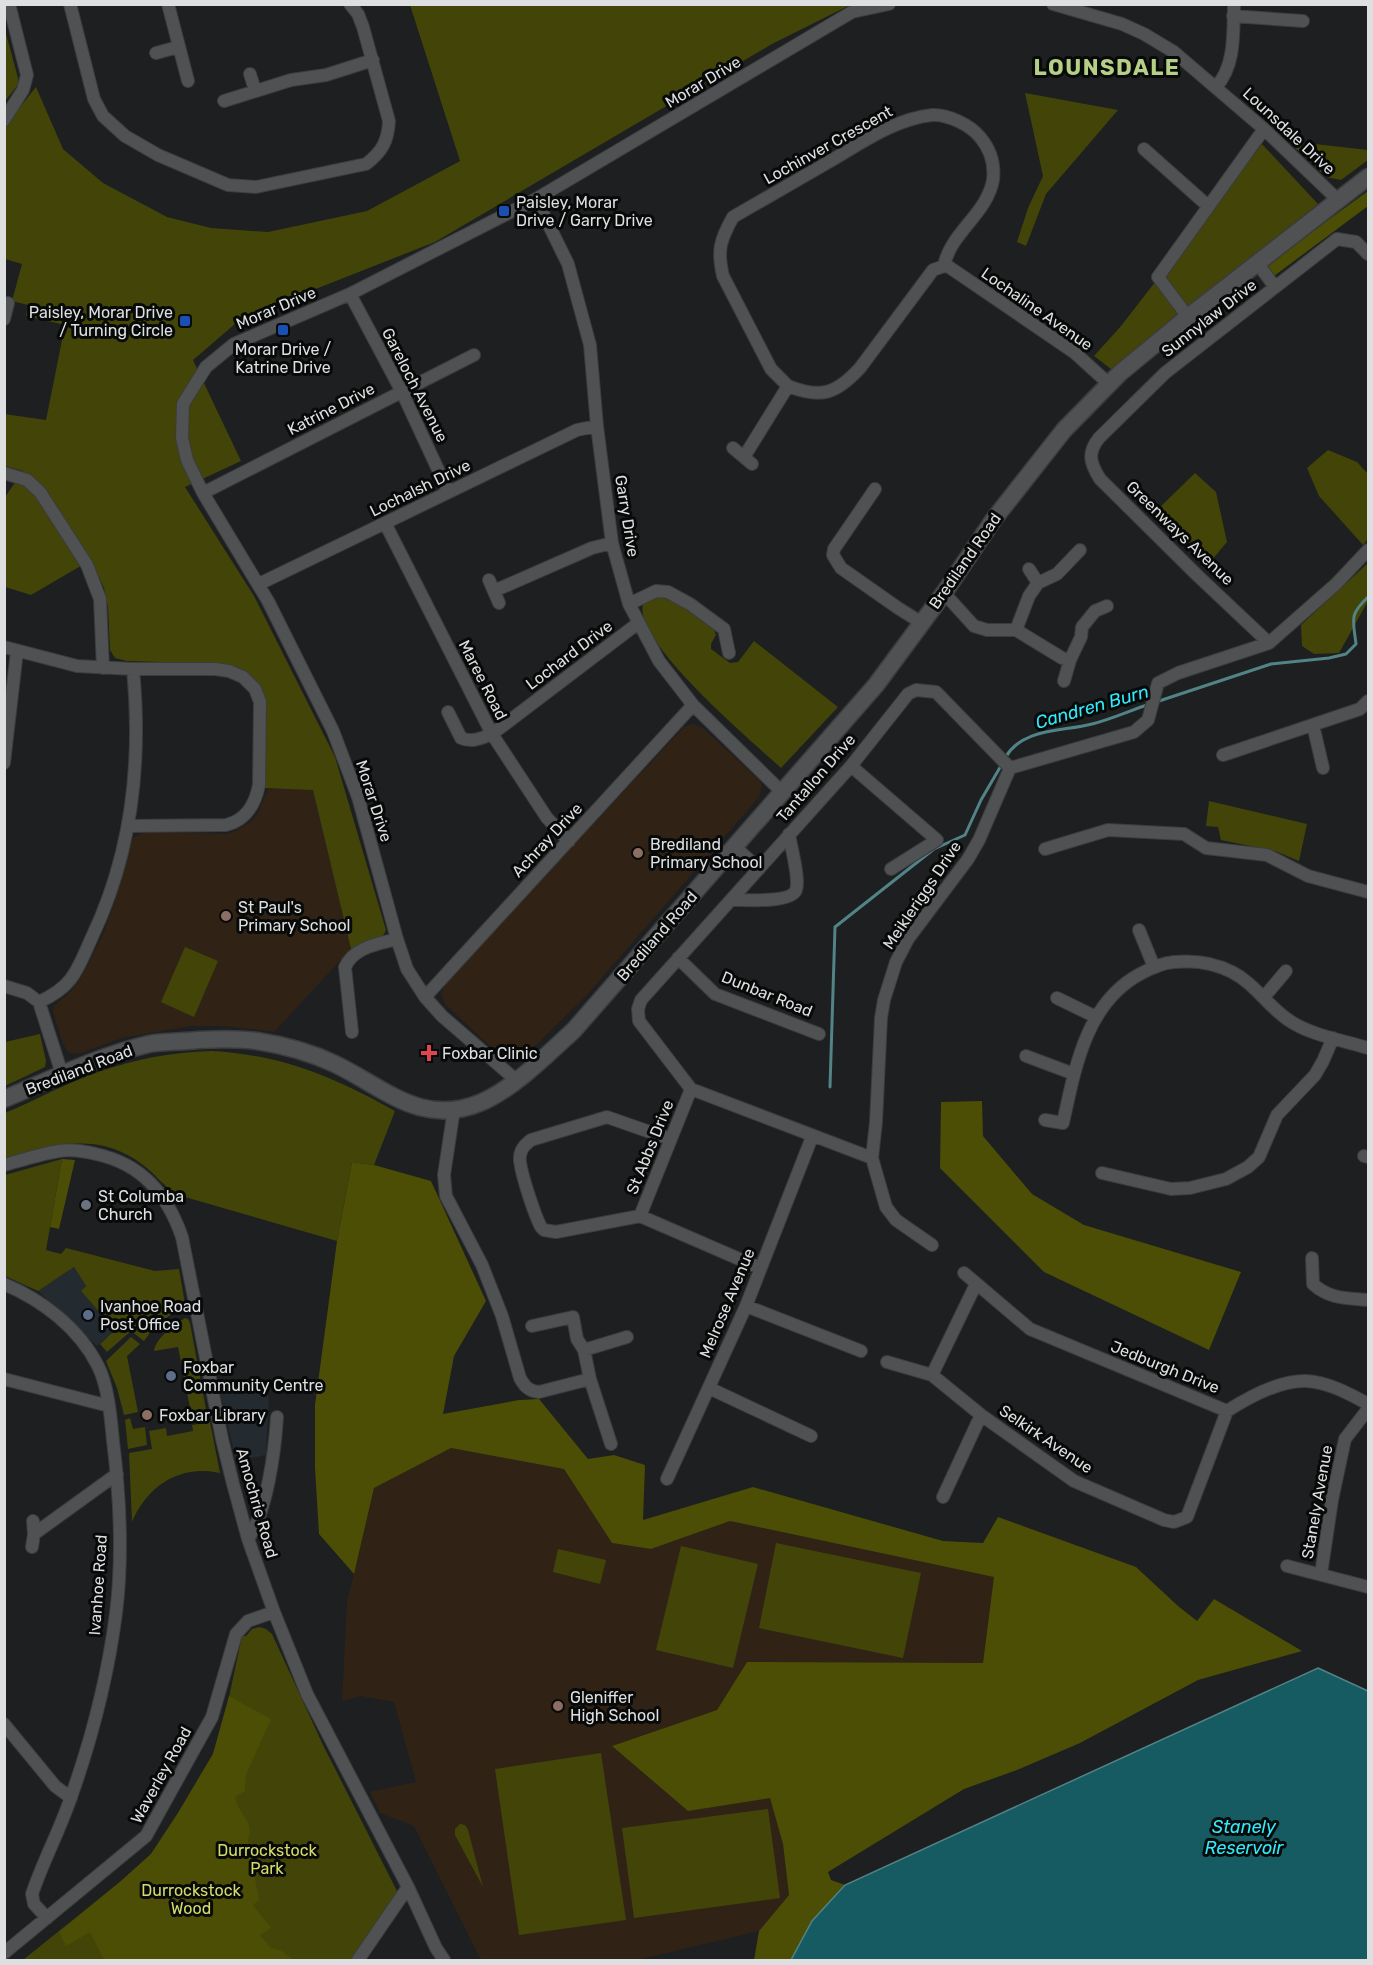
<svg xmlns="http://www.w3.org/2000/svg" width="1373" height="1965" font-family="Rubik,sans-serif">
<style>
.built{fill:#232a30}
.education{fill:#302316}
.green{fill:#424507}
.forest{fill:#4b4e04}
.water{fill:#165b61;stroke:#528387;stroke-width:1.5}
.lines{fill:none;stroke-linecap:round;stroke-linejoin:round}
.stream{stroke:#528387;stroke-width:3}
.street-casing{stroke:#3b3c3d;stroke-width:14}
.secondary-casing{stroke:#3b3c3d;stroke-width:19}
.street{stroke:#4f5153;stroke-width:12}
.secondary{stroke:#4f5153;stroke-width:16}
.transit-dot{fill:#1a4fb4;stroke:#080909;stroke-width:2}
.education-dot{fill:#8d6e63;stroke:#080909;stroke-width:2}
.health-dot{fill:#e0444e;stroke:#080909;stroke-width:2}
.worship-dot{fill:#6b7280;stroke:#080909;stroke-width:2}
.service-dot{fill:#5c6f8a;stroke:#080909;stroke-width:2}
.labels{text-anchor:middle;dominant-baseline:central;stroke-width:6;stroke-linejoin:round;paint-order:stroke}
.street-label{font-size:16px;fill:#dedfe0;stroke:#080909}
.poi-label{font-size:16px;fill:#dedfe0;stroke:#080909;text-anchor:start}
.park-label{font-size:16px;fill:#d5dc69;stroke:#080909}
.water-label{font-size:18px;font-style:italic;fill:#31ebfc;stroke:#080909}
.district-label{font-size:22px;font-weight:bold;letter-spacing:1.5px;fill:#b6cf86;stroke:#080909}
</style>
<rect width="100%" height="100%" fill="#1d1f21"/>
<path class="built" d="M74 1267 86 1286 81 1291 115 1330 97 1346 38 1291Z
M261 1378 269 1396 266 1455 236 1461 218 1383Z"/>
<path class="education" d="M693 724 703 728 759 780 762 785 759 797 585 997 537 1044 516 1060 504 1059 445 1004 441 994 447 981 684 727Z
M268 789H313L351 949 274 1032 224 1026H190L122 1038 81 1053H69L63 1044 53 1012 54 1006 71 991 80 979 102 937 117 895 132 839 140 834 148 832 226 834 234 832 252 821 258 813Z
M451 1448 564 1469 612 1543 651 1549 730 1521 995 1577 983 1663 747 1662 717 1710 612 1746 688 1811 770 1797 783 1844 789 1895 759 1931 637 1960H481L414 1826 380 1813 370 1792 416 1782 394 1702 361 1696 342 1701 347 1603 374 1488Z"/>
<path class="green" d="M410 5H850L772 44 435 242 242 318 193 360 241 461 185 487 254 596 335 757 386 930 383 936 351 949 313 790 264 788 265 704 224 664 127 661 115 658 110 650 108 607 104 588 91 560 31 595 5 587V497L23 471 5 466 4 414 46 420 65 325 26 316 28 305 12 301 22 264 5 259V126L36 87 63 149 103 183 167 217 211 228 268 232 367 211 460 161Z
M4 26 18 78V85L5 101Z
M1025 93 1118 110 1046 194 1026 246 1017 242 1028 208 1043 176Z
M1288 141 1368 150V160L1341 180 1326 177Z
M1262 144 1318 204 1111 369 1094 356 1121 326Z
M1328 450 1357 462 1368 474V539L1363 545 1319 496 1307 468Z
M1195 473 1216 492 1227 542 1206 567 1154 513Z
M1368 563V601L1339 653 1314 654 1302 646 1301 625Z
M651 597C676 596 695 615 714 630L716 635 711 644V649L730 663 738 662 754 641 838 707 781 768C752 741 633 642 643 604Z
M1209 801 1307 824 1299 861 1275 851 1221 840 1218 827 1206 826Z
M185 947 218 961 194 1017 161 1002Z
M40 1034 46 1061 45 1067 5 1086V1042Z
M212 1051C282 1055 334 1077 395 1111L374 1165 352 1162 337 1241 178 1195C164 1187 155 1174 143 1165 100 1131 52 1144 5 1158V1113C36 1100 66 1083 98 1072 135 1059 172 1052 212 1051Z
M62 1159 46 1250 61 1254 66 1248 155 1271 179 1269 185 1304 154 1327 144 1341 131 1331 107 1352 100 1344 115 1330 81 1291 86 1286 74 1267 38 1291 5 1276V1175Z
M185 1318 188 1319 190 1323 207 1415 192 1418 178 1347 154 1351C156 1338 173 1325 185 1318Z
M131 1337 140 1344 127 1356 138 1412 124 1415 117 1388 106 1361Z
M130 1418 133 1429 145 1427 147 1445 128 1449 125 1420Z
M210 1422 220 1473C180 1464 147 1486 132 1522L129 1453 152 1449 149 1431 166 1428 167 1436 193 1431 192 1425Z
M776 1543 921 1573 903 1658 759 1628Z
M681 1546 758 1564 733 1668 656 1650Z
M558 1549 606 1560 600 1584 553 1572Z
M259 1627 266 1629 272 1634 323 1745 398 1893 353 1960H23L121 1881 151 1854 178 1813 213 1754 226 1711 242 1636H246L252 1629Z
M601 1753 626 1920 519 1935 495 1769Z
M768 1809 780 1898 634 1918 622 1828Z
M460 1824 465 1825 468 1830 483 1887 455 1835V1829Z"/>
<path class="forest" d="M1368 191V206L1274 276 1265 266Z
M982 1101 983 1136 1032 1194 1084 1225 1241 1272 1209 1350 1044 1272 940 1168 941 1102Z
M62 1159 75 1160 59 1229 50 1227Z
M352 1162 374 1165 431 1181 486 1301 454 1356 443 1414 519 1400 539 1399 588 1459 614 1455 645 1465 643 1520 753 1487 943 1541 983 1543 998 1517 1136 1567 1178 1606 1197 1621 1214 1599 1302 1651 1198 1680 1080 1743 1017 1770 964 1789 828 1872 831 1880 845 1885 812 1921 791 1960H754L759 1931 789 1895 783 1844 770 1798 688 1811 612 1746 717 1710 747 1662 983 1663 994 1577 730 1521 651 1549 612 1543 564 1469 451 1448 374 1488 354 1574 319 1534 315 1468V1405L337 1241Z
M229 1696 271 1719 246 1775 245 1791 235 1797C239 1817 255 1819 248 1840L259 1900 253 1905 271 1928 260 1935 271 1948 282 1951 293 1960H104L90 1932 66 1946 59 1932 121 1881 151 1854 178 1813 213 1754Z"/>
<path class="water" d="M1318 1668 1368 1691V1960H791L812 1921 845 1885Z"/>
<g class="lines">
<path class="stream" d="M1156 702 1271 664 1329 658 1346 654 1356 644C1353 619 1349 615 1368 597
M1005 758C1023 727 1062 732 1092 724 1112 719 1131 710 1150 704
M830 1087 835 927 934 849 965 835 981 800 1002 764"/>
<defs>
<path id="street" d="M70 4 94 99 103 116 125 136 158 155 228 185 256 187 366 164C382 152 388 141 389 121L363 27 358 14 350 4
M168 4 188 81
M1053 4 1122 24 1144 34 1174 52 1264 129 1338 200
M1233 16 1303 21
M156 53 178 47
M250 74 255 90
M1216 87C1236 65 1233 32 1234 4
M224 101 291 80 326 75 373 60
M4 120 23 90 27 75 9 4
M1144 149 1208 206
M536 199 568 264 590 345 597 426 612 543 629 604 659 661 693 705 782 792
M1258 264 1275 287
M944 266 949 267 1075 353 1108 383
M350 294 402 392 448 491
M1188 317 1158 277 1264 129
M4 319 8 303
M733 448 752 464
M744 457 788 386 771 369 723 276C717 251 720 240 733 217 766 198 799 179 832 160 863 142 895 119 932 115 948 114 970 125 980 137 990 149 995 164 993 180 987 214 950 233 944 266L933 270 860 368C836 394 821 399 788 386
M4 473 27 480 40 492 87 565 100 599 103 668
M875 489 834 549 833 555 841 568 898 608 922 623
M203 493 474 355
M385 523 492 734 547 818 569 841
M1029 569 1038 583
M489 580 499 603
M259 584 577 430 597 426
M494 591 592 548 612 543
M944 593 974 626 987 630H1016L1062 658 1070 660
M629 604 656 591 668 592 690 604 724 629 729 653
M1016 630 1029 596 1038 583 1057 574 1080 550
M1269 643 1198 576 1100 479C1090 463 1087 453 1099 438L1165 373 1337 239 1356 242 1368 254
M4 647 77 666 133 669H215L229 671 243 677 255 689 260 702 259 785C255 805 246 820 226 825L128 826
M1064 681 1070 660 1081 637 1082 627 1095 611 1107 606
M448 712 461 738C472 743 481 738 492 734L637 624
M1313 725 1323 768
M1223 755 1360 709 1368 701
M4 763 17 651
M851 766 937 840 891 869
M735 847 759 869
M1045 849 1108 830 1184 834 1206 848 1267 855 1308 876 1368 892
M732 900C745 900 791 903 796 890 800 879 791 847 789 834
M1139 930 1154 967
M678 958 715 994 819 1034
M4 986 27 993 39 1002 62 1074
M425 997 693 705
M1264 997 1286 971
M1057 998 1096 1017
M39 1002C74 986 77 970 92 937 132 853 142 762 133 669
M352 1032 345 967C354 947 378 944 397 939
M1026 1056 1074 1074
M516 1080 442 1016 425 997 407 969 397 939 358 797 333 731 268 601 203 493 187 460 182 438 183 404 206 367 234 344 350 294 536 199 852 12 889 4
M454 1109 444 1175 446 1196 482 1265 502 1316 520 1378C525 1387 529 1391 539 1392L590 1379
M1045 1120 1063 1123C1075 1068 1086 1003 1140 974 1151 968 1162 963 1174 962 1195 960 1213 962 1232 972 1254 983 1267 1005 1287 1019 1309 1035 1342 1040 1368 1048
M670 1139 607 1117 531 1140C526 1144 521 1148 520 1156 518 1166 535 1216 541 1227L544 1230 556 1232 640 1216 760 1268
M1364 1156 1368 1157
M872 1158 691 1089 639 1021 638 1009 641 1000 851 766 908 694 916 690 936 692 1010 768
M4 1165C22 1160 41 1154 59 1151 71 1149 84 1151 96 1154 142 1164 167 1194 182 1237L222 1439 233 1484 248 1539 274 1612 307 1694 408 1887 436 1948 444 1960
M1102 1173 1171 1189 1190 1188 1226 1179 1248 1167 1259 1157 1277 1115 1315 1075 1323 1061 1333 1038
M640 1216 691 1089
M932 1245 896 1220 886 1207 872 1158 876 1122 881 1018 884 1000 896 962 908 939 968 859 979 840 1010 768 1134 732 1148 720 1158 683 1178 673 1269 643 1336 584 1368 550
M1312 1258 1313 1284C1329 1299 1347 1298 1368 1300
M964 1273 1030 1329 1227 1411C1249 1397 1280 1380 1306 1381 1328 1382 1350 1394 1368 1404
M4 1284C42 1300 79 1328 98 1366 108 1385 111 1419 113 1441 120 1497 123 1557 116 1613 108 1675 92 1738 71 1797 60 1830 43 1861 32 1894L34 1904 47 1918
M746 1306 861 1351
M532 1326 573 1317 577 1339 584 1350 590 1379 611 1444
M584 1350 627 1337
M887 1362 932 1375 981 1415 1074 1481 1164 1520 1174 1522 1187 1517 1227 1411
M932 1375 976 1284
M4 1379 109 1406
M709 1388 811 1436
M667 1479 746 1306 812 1137
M943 1497 981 1415
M34 1534 117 1474
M248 1539C267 1512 275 1450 277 1417
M32 1547 34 1534 33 1521
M1287 1566 1368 1587
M1321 1574 1332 1500 1345 1439 1368 1409
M4 1724 55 1786 71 1798
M4 1953 146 1836 212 1717 236 1634 248 1621 274 1612
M358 1960 408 1887"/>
<path id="secondary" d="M4 1099C52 1079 98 1056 149 1044 164 1041 182 1042 198 1040 217 1039 238 1038 257 1041 283 1045 312 1053 335 1064 385 1088 422 1128 482 1102 514 1088 548 1054 574 1030L876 685 944 593 994 519 1064 430 1120 373 1188 317 1368 177"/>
</defs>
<use href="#street" class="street-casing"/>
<use href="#secondary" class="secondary-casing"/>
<use href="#street" class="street"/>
<use href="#secondary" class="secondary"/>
</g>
<g class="transit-dot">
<rect x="498" y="205" width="12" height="12" rx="3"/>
<rect x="179" y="315" width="12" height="12" rx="3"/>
<rect x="277" y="324" width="12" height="12" rx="3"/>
</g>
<g class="education-dot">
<circle cx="638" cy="853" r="6"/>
<circle cx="226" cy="916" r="6"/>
<circle cx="147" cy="1415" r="6"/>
<circle cx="558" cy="1706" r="6"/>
</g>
<path class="health-dot" d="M426 1044h6v6h6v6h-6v6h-6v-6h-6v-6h6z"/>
<circle class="worship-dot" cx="86" cy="1205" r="6"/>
<g class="service-dot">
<circle cx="88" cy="1315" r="6"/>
<circle cx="171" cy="1376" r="6"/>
</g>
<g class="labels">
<g class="street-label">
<text transform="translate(703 82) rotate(-31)">Morar Drive</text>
<text transform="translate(1289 131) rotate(43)">Lounsdale Drive</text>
<text transform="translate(828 145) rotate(-29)">Lochinver Crescent</text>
<text transform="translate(276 308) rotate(-23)">Morar Drive</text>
<text transform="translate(1037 309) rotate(35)">Lochaline Avenue</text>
<text transform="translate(1209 318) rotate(-38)">Sunnylaw Drive</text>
<text transform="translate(415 385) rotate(63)">Gareloch Avenue</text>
<text transform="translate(331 409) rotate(-27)">Katrine Drive</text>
<text transform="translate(420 488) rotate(-26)">Lochalsh Drive</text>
<text transform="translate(627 516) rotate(81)">Garry Drive</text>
<text transform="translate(1180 533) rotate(44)">Greenways Avenue</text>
<text transform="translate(965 561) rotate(-55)">Brediland Road</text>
<text transform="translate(569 655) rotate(-37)">Lochard Drive</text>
<text transform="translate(483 680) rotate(63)">Maree Road</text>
<text transform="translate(816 778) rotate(-49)">Tantallon Drive</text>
<text transform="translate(374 801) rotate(72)">Morar Drive</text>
<text transform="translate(547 840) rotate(-47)">Achray Drive</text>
<text transform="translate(922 895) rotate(-56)">Meikleriggs Drive</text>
<text transform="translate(657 936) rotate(-49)">Brediland Road</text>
<text transform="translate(767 994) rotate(22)">Dunbar Road</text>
<text transform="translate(79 1070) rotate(-21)">Brediland Road</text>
<text transform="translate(650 1147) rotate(-68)">St Abbs Drive</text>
<text transform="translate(727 1303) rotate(-67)">Melrose Avenue</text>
<text transform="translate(1165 1367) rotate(22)">Jedburgh Drive</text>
<text transform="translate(1046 1439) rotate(34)">Selkirk Avenue</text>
<text transform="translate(1317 1502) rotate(-80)">Stanely Avenue</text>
<text transform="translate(257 1503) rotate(74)">Amochrie Road</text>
<text transform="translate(98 1585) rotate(-86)">Ivanhoe Road</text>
<text transform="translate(161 1775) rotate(-61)">Waverley Road</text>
</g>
<g class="poi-label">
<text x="516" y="202">Paisley, Morar<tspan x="516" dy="18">Drive / Garry Drive</tspan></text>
<text x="173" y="312" text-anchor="end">Paisley, Morar Drive<tspan x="173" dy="18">/ Turning Circle</tspan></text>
<text x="283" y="349" text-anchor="middle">Morar Drive /<tspan x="283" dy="18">Katrine Drive</tspan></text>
<text x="650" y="844">Brediland<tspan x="650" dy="18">Primary School</tspan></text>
<text x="238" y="907">St Paul's<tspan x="238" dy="18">Primary School</tspan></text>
<text x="442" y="1053">Foxbar Clinic</text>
<text x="98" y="1196">St Columba<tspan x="98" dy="18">Church</tspan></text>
<text x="100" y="1306">Ivanhoe Road<tspan x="100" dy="18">Post Office</tspan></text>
<text x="183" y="1367">Foxbar<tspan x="183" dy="18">Community Centre</tspan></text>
<text x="159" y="1415">Foxbar Library</text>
<text x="570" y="1697">Gleniffer<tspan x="570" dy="18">High School</tspan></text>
</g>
<g class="park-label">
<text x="267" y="1850">Durrockstock<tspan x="267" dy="18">Park</tspan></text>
<text x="191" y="1890">Durrockstock<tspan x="191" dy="18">Wood</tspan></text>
</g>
<g class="water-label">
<text transform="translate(1092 707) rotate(-16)">Candren Burn</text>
<text x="1244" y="1827">Stanely<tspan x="1244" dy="21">Reservoir</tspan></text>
</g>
<g class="district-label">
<text x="1107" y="67">LOUNSDALE</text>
</g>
</g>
<rect width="1373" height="1965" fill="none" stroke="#dedfe0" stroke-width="12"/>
</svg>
